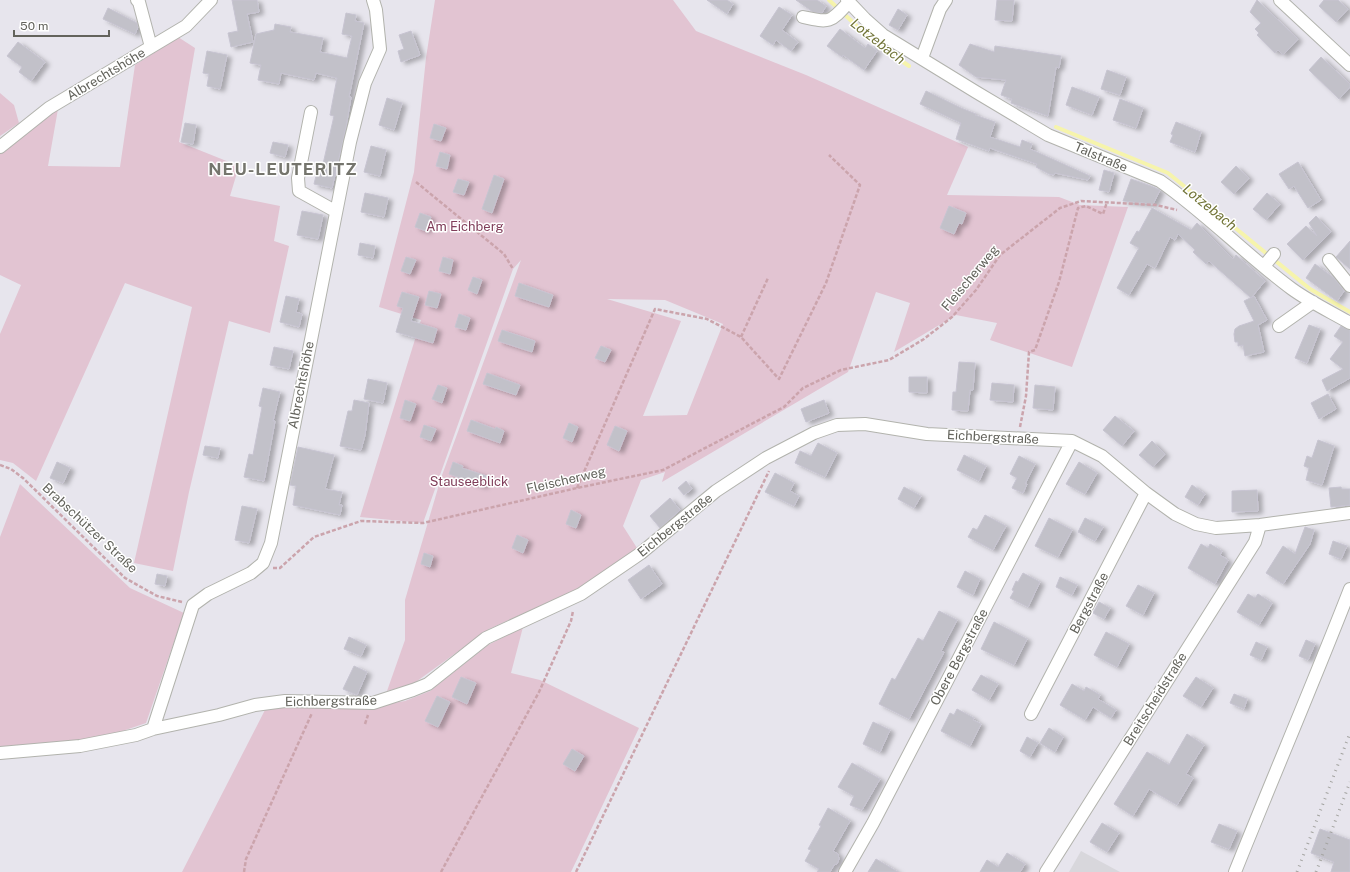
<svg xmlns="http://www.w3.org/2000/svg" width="1350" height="872" font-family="'Public Sans',sans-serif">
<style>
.industrial{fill:#d8d7dc}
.green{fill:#e2c4d2;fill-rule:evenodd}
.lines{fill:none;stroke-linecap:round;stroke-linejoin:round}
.stream{stroke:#f6f4ac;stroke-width:4}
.building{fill:#c2c1c9;stroke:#c7c4d1;filter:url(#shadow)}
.minor-casing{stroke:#b2b3ad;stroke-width:14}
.path{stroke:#cba4ac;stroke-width:2.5;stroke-dasharray:4 2;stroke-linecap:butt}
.minor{stroke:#fff;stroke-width:12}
.rail{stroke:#a4a4a1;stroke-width:3;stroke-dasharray:1 5;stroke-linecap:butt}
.labels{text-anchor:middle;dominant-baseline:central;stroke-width:3;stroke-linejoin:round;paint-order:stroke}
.street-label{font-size:13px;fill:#63635c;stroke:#fff}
.park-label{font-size:13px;fill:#803e5a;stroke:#fff}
.water-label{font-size:14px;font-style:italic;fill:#717437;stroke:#fff}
.district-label{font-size:17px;font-weight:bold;letter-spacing:1px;fill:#75756d;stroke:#fff}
</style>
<defs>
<filter id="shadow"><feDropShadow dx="4.5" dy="2.5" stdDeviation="2" flood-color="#0004"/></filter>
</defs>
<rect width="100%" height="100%" fill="#e7e5ed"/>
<path class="industrial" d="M1081 851 1120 872H1069Z"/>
<path class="green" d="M435 0H673L696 31 806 75 968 147 947 195 1059 197 1080 205 1128 207 1072 367 990 340 997 323 956 315 894 352 910 303 876 292 848 372 662 482 665 472 641 480 623 526 637 548 582 587 489 629 413 684 387 691 405 640V600L441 478 521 260 513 269 423 523 360 517 421 320 379 307 414 172 426 58ZM607 299 665 300 723 324 687 415 643 416 681 321Z
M178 37 195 48 179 142 239 166 230 196 280 206 274 241 289 246 270 333 229 321 189 492 173 571 134 563 192 307 125 283 36 481 13 463 0 460V334L21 285 0 275V153L58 109 48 166 120 167 135 65Z
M0 93 14 105 19 123 0 136Z
M20 484 130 588 184 613 146 723 105 737 52 745 0 748V537Z
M523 627 511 673 540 680 639 728 571 872H182L266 708 324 706 364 708 405 701 430 691 488 645Z"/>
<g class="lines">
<path class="stream" d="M829 0 874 42 909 66
M1056 127 1168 173 1310 289 1350 312"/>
</g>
<path class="building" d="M232 0H257L259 12 247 14 253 42 231 47 228 33 238 31Z
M707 0H727L733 4 727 14Z
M796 0H817L826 6 822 13 813 12Z
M997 0H1014L1012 21 995 20Z
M1257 0 1298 39 1283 55 1278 50 1275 53 1257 35 1259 33 1255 29 1261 23 1250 12Z
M1324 0H1338L1348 9 1336 22 1319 6Z
M779 7 792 15 782 30 798 42 791 51 776 40 773 45 760 36Z
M108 8 137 23 138 27 135 34 103 19Z
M898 9 907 15 898 30 889 25Z
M346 13 356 15 355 21 364 23 349 97H351L346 127 332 188 314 184 319 163 323 164 334 116 330 115 337 78 316 73 314 80 281 73 279 84 258 80 261 65 250 63 256 34 274 30 275 24 291 27 290 32 323 38 320 52 347 58 352 36 342 34Z
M840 29 865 48 868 44 877 51 864 70 843 55 842 57 827 46Z
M411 31 420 55 401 62 398 51 404 49 399 35Z
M18 42 45 62 31 81 19 72 22 67 7 56Z
M970 44 994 52 995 46 1061 56 1059 68 1056 67 1048 116 1011 103 1012 99 1001 95 1006 80 976 77 959 65Z
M207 51 227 55 220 89 207 86 209 74 203 73Z
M1321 57 1350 84V87L1339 99 1309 70Z
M1107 70 1126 77 1120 95 1101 89Z
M1072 87 1099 97 1092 115 1066 105Z
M926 91 961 108 976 114 975 115 995 122 990 137 1020 147 1022 140 1032 144 1030 149 1090 176 1088 180 1055 173 1054 175 1049 174 1036 167 1037 164 990 148 989 151 956 139 961 123 920 104Z
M387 98 402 103 394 130 379 125Z
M1120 99 1143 108 1136 128 1113 120Z
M1176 122 1201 132 1195 152 1170 142 1173 135 1171 134Z
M185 123 196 125 193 144 181 142Z
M434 124 446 128 441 141 430 138Z
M273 142 288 145 285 157 270 153Z
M371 146 386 150 380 176 364 172Z
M440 152 450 155 447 169 436 166Z
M1298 162 1321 200 1308 208 1294 186 1289 189 1279 174Z
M1236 166 1249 178 1234 194 1221 182Z
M1104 170 1114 173 1109 192 1099 190Z
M494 175 504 179 492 213 482 209Z
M458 179 469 182 464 195 453 192Z
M1131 179 1151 186 1160 190 1153 204 1123 201Z
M365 193 388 198 384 217 361 212Z
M1267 193 1280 204 1266 220 1253 209Z
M949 206 966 213 962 224 959 223 954 234 940 228Z
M1152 208 1191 230 1197 223 1233 259 1236 255 1265 281 1251 298 1209 261 1206 264 1193 252 1195 250 1178 234 1175 240 1170 237 1155 268 1147 264 1129 295 1117 288 1139 248 1130 243 1137 231 1139 232Z
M302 211 323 215 318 239 297 235Z
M420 213 431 217 426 231 415 227Z
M1316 216 1331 232 1303 260 1287 244 1306 226 1317 236 1309 223Z
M1350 241V269L1336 257Z
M360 243 375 246 373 258 358 255Z
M406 257 416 260 410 274 401 271Z
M443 257 453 260 450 274 439 271Z
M1315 264 1334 278 1344 291 1337 301 1306 278Z
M473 277 482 280 477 294 468 290Z
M519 283 553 295 549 307 515 296Z
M429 291 441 294 437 308 425 305Z
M402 292 419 297 411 321 437 329 433 343 396 332 403 308 397 306Z
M286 296 299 299 296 312 302 314 299 327 280 322Z
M1254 296 1267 320 1258 325 1264 352 1245 356 1243 345 1238 346V342H1235L1234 334 1235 329 1239 326 1254 321 1244 301Z
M459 314 470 318 466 330 455 327Z
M1309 325 1320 329 1307 363 1295 358Z
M1341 326 1350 330V378L1327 391 1322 380 1343 369 1330 359 1343 342 1334 336Z
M502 330 535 341 532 352 498 341Z
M601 346 611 350 605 362 595 358Z
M274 347 293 351 289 369 270 365Z
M959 362 975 363 973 390H970L968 411 952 410 953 392H956Z
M487 373 520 385 516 395 483 384Z
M909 377H927V393L909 392Z
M368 379 387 383 383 403 364 399Z
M992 383 1014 385 1013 402 990 400Z
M438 385 447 388 442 403 432 399Z
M1035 385 1055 387 1053 410 1033 408Z
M263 388 280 392 273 421H275L264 481 244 477 249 454 253 455 262 407 259 406Z
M1328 394 1336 409 1319 419 1311 403Z
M354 400 369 403 365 435 361 450 340 446 348 411H352Z
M405 400 416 404 410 421 400 418Z
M824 400 829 413 806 422 801 409Z
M1115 416 1134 431 1122 446 1103 430Z
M471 420 495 429 496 427 504 431 500 443 467 431Z
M569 423 578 427 572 442 563 438Z
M424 425 436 429 431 441 420 437Z
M615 426 627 431 619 451 607 445Z
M1318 440 1334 446 1322 485 1306 480 1309 468 1304 466 1307 456 1312 458Z
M1152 441 1165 454 1153 467 1139 455Z
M818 443 837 453 825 477 795 463 800 451 811 456Z
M205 446 220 448 218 458 203 455Z
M298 447 334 455 325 489 342 492 339 505H342L340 515 293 505 296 486 290 485Z
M964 455 986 466 979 481 957 470Z
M1019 456 1035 464 1025 484H1027L1023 493 1012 488 1017 478 1010 474Z
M57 462 70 468 63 483 50 478Z
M453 462 463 466 462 468 487 476 483 486 449 474Z
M1079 462 1097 473 1085 494 1066 484Z
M775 473 794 483 790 491 799 496 794 506 765 492Z
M686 481 692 489 684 495 678 488Z
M1192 485 1205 494 1198 505 1185 497Z
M904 487 921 496 914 508 898 499Z
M1341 487 1342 489H1350V505L1331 507 1329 488Z
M1257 490 1258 511 1232 512V491Z
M670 498 680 510 660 528 650 516Z
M242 506 257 509 249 543 235 540Z
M571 510 581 515 576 528 566 524Z
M985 515 1006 526 993 550 968 537 973 528 977 530Z
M1049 518 1072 530 1058 557 1035 546Z
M1085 518 1103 527 1095 541 1078 532Z
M1305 527 1314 530 1310 544 1283 584 1266 573 1283 546 1295 554Z
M517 535 528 540 523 553 512 548Z
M1333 541 1347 546 1341 559 1329 554Z
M1201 544 1208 548 1210 544 1222 551 1220 555 1228 560 1215 584 1188 568Z
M424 553 433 556 430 567 421 564Z
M649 565 662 584 641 599 628 580Z
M965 571 980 579 973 595 957 587Z
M1023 573 1040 582 1028 607 1010 598 1014 591 1012 590 1016 581 1018 582Z
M157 574 167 576 165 586 155 584Z
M1060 577 1077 585 1072 595 1056 587Z
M1138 585 1154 593 1143 615 1126 606Z
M1248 594 1255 598 1258 594 1272 603 1259 625 1237 612Z
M1099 602 1110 608 1104 619 1093 613Z
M939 611 957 620 941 651 944 652 909 719 879 704 892 678 895 680 918 638 923 641Z
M994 622 1027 639 1014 665 981 649Z
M1106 632 1129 644 1117 667 1094 655Z
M349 637 366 645 361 656 344 649Z
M1306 640 1315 644 1308 660 1299 656Z
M1256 642 1267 647 1261 660 1250 655Z
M354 666 367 672 357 695 343 689Z
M981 675 998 684 989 700 972 690Z
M461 677 476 683 467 704 452 697Z
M1196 677 1213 688 1201 707 1183 696Z
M1072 684 1084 691 1086 687 1100 695 1098 699 1116 710 1111 718 1093 707 1085 720 1060 705Z
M1234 694 1247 699 1244 709 1230 703Z
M437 696 450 702 438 727 425 721Z
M957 709 974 718 973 720 981 724 970 746 941 731 950 713 954 715Z
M873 722 890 730 880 752 863 744Z
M1049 728 1063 737 1055 752 1040 743Z
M1187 734 1204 745 1186 774 1193 778 1177 805 1149 789 1133 816 1114 804 1147 752 1169 765Z
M1027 737 1038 743 1030 757 1020 751Z
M572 749 584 756 575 771 563 764Z
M852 763 880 779 862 810 850 805 854 796 838 787Z
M828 808 850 821 833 851 838 854 839 859 837 864 834 865 830 872H817L819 869 805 861 811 850 808 849 821 826 819 825Z
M1102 823 1119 833 1107 852 1090 842Z
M1219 824 1237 831 1229 849 1211 842Z
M1320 829 1350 840V872H1331L1334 862 1311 853Z
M1007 853 1025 864 1020 872H980L987 860 998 867Z
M876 859 898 872H868Z"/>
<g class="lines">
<defs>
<path id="minor" d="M137 0 139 2 151 47
M847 0 865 19 883 35 976 92 1048 135 1160 181C1207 214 1246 255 1292 289 1310 302 1331 312 1350 323
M1280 0 1350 65
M803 17C830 23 830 23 849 2
M922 58 940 9 946 0
M311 112 298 178 299 191 335 211
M0 147 49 108 186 26 211 0
M1329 260 1350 286
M1264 266 1274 254
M1279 326 1313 302
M1031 714 1146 493
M153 729 193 605 208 594 251 573 263 563 271 543 350 142 365 83 380 49 376 10 373 0
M0 753 80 746 136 735 153 729 219 715 255 705 285 701 373 703 413 690 428 684 486 638 581 594 641 553 716 491 766 458 814 433 837 425 865 424 927 434 1072 441 1102 456 1146 493 1175 514 1196 524 1216 528 1260 525 1350 513
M845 872 873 823 1072 441
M1046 872 1255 542 1260 525
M1235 872C1273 777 1313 684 1350 589"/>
</defs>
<use href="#minor" class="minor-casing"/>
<path class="path" d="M416 182 504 254 513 269
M741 337 768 278
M1020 427 1026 396 1029 352 1035 350 1059 282 1078 208 1086 206 1103 214 1107 202
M0 465 11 469 23 478 125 578 157 596 182 602
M577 488 655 309 707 319 741 337 779 379 826 283 860 185 829 155
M273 568H280L314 537 361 521 423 523 577 488 663 470 784 407 803 388 841 370 889 360 924 339 952 317 976 290 1000 255 1060 208 1081 201 1156 205 1177 210
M365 724 368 715
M244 872 246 859 312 713
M441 872 539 692 571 621 573 611
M576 872 769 471"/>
<use href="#minor" class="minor"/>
<path class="rail" d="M1297 872 1350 733
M1316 872 1350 782"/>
</g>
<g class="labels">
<g class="street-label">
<text transform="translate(106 74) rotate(-31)">Albrechtshöhe</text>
<text transform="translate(1101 157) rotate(23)">Talstraße</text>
<text transform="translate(970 278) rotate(-50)">Fleischerweg</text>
<text transform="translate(301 385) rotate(-79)">Albrechtshöhe</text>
<text transform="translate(993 437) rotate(3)">Eichbergstraße</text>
<text transform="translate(566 480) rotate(-13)">Fleischerweg</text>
<text transform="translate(675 525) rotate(-39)">Eichbergstraße</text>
<text transform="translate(90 528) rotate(43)">Brabschützer Straße</text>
<text transform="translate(1089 603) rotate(-62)">Bergstraße</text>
<text transform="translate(959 657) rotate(-62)">Obere Bergstraße</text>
<text transform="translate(1155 699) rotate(-58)">Breitscheidstraße</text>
<text transform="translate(331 701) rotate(-1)">Eichbergstraße</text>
</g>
<g class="park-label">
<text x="465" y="226">Am Eichberg</text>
<text x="469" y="481">Stauseeblick</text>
</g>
<g class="water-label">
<text transform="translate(878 41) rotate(38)">Lotzebach</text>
<text transform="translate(1210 207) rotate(39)">Lotzebach</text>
</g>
<g class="district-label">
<text x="283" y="169">NEU-LEUTERITZ</text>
</g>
</g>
<path d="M14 30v6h95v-6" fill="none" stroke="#63635c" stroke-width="2"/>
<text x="20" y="30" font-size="12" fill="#63635c" stroke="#ffffff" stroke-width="3" paint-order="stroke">50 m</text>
</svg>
